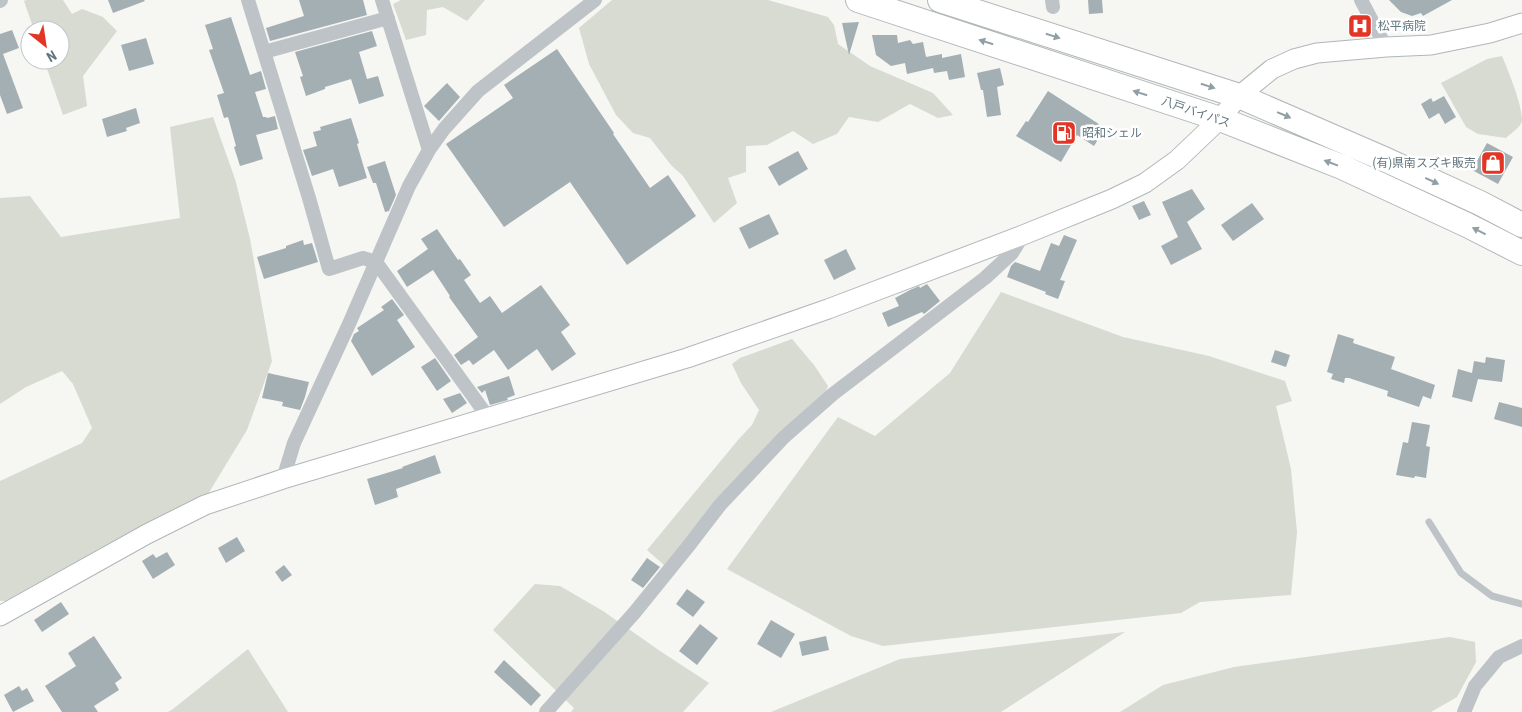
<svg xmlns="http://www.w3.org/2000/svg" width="1522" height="712" font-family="'Roboto Condensed','Noto Sans JP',sans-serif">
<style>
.green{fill:#d7dbd2}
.building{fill:#a4afb3}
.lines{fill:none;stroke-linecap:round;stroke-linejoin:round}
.secondary-casing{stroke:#afb7ba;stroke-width:21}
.highway-casing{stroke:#b0b6b9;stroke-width:26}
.lane{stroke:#bdc3c6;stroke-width:7}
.street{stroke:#bdc3c6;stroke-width:14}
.secondary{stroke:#fff;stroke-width:19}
.highway{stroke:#fff;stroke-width:24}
.oneway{fill:#909fa5}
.labels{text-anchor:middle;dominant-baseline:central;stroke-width:5;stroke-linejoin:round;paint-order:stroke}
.poi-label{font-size:12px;fill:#61767e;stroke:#fff;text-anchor:start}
.street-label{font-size:12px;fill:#61767e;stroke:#fff}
</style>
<rect width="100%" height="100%" fill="#f6f6f3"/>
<path class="green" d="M26 0H63L72 14 82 9 103 17 117 31 83 76 87 106 63 115 44 60H60V30H34L24 1Z
M401 0H485L467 21 443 7 427 10 426 35 406 40 393 4Z
M612 0H768L828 17 834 25 838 44 870 66 933 93 953 115 938 118 910 104 878 122 849 117 837 134 813 144 793 131 767 145 746 146V172L728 178 737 203 714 223 683 176 671 165 650 138 633 133 616 115 589 64 579 28Z
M1502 56C1509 73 1522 104 1522 121 1520 128 1511 133 1506 138L1478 134 1466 127 1441 83 1487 59Z
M213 117 235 179 250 239 272 361 247 430 208 494 157 518 99 549 8 601H0V481L82 443 92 428 73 384 62 371 26 387 0 404V198L30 196 61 237 180 218 170 127Z
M1001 292 1123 337 1209 356 1285 381 1292 401 1276 406 1291 469 1297 532 1291 595 1200 602 1181 613 883 646 851 636 727 569 838 417 875 436 950 373Z
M792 339 814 365 828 386 826 391 779 432 708 511 664 565 647 550 738 440 752 425 759 410 741 383 732 364 740 358Z
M535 584 560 586 603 611 660 651 709 683 683 712H571L574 708 493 630Z
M1125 632 1001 712H771L900 659Z
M1450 637 1475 642 1476 662 1457 697 1431 712H1120L1163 685 1234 667Z
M248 649 288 712H168L173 709Z"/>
<path class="building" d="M108 0H144L145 1 113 13Z
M299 0H363L367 15 270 41 266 28 304 16Z
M1088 0H1102L1103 13 1089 14Z
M1389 0H1452L1423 16 1421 13 1412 16 1401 12Z
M231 17 250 75 261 71 266 89 255 92 263 117H266L267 118 275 116 278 129 256 135 263 159 240 166 234 147 236 146 228 117 224 118 217 95 224 93 209 50 213 49 205 25Z
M859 22 849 55 842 23Z
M12 30 19 48 3 54 23 108 7 114 0 95V34Z
M372 31 377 46 359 52 367 79 378 76 384 96 359 104 351 79 325 87V89L306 96 300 77 303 76 295 52Z
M872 35H897L898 43 910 40 913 44 923 42 926 57 942 54V58L961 54 965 77 949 80 947 71 934 73 933 68 907 74 905 63 891 66 876 55Z
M146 38 154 64 129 71 121 45Z
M557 49 614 133 613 134 650 188 668 175 696 216 627 265 570 182 504 227 446 144 513 98 504 85Z
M1000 68 1004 85 997 87 1001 115 987 117 983 90H981L977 73Z
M447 83 460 97 439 121 424 106Z
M1048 91 1105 128 1094 146 1077 135 1061 162 1016 136 1026 121 1028 122Z
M1444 96 1456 117 1445 124 1439 113 1429 119 1421 104 1431 98 1433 102Z
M136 108 140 123 126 128 127 131 107 137 102 119Z
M351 118 359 143 357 144 367 178 339 187 333 169 312 176 303 150 317 146 313 132 321 130 320 127Z
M1487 143 1513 157 1498 184 1472 170Z
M798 151 808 169 779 186 768 167Z
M385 161 396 195 389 211 385 212 376 183H373L367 167Z
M1192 189 1205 209 1187 222 1202 249 1171 265 1161 246 1178 237 1162 202Z
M1144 201 1151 215 1139 220 1132 206Z
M1252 203 1264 219 1233 241 1221 225Z
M769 214 779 234 749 249 739 228Z
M437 229 458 260 460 259 471 275 464 280 480 303 490 296 502 313 541 285 570 325 561 332 576 354 552 371 537 349 508 370 494 350 473 365 469 360 461 365 454 355 478 337 449 297 450 296 433 270 407 287 397 271 428 249 421 239Z
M1064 235 1077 240 1060 280 1065 281 1058 299 1045 294 1046 292 1007 277 1011 266 1015 262 1040 271 1051 243 1059 246Z
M303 240 304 245 312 243 318 262 264 279 257 257 286 248V246Z
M846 249 856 269 834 280 824 260Z
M927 284 940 301 924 314 922 312 888 327 882 313 899 306 895 298 910 290 919 286 920 288Z
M392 299 404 315 397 320 415 347 372 376 351 341 354 334 359 331 357 328 384 310 381 307Z
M1338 334 1354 339 1353 343 1395 357 1391 369 1435 385 1431 399 1423 396 1419 407 1387 396 1388 391 1349 378H1345L1344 383 1331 379 1333 374 1327 372Z
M1275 350 1290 355 1286 367 1271 362Z
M1486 357 1505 360 1502 382 1478 379 1472 402 1452 397 1458 369 1472 373 1474 361 1485 363Z
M435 358 451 381 437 391 421 367Z
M268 373 309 382 305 397 300 410 282 406 283 402 262 398Z
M509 376 515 395 507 398 508 400 490 405 485 390 482 393 477 387Z
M460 393 467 403 452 413 443 399Z
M1499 402 1522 408V427L1494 419Z
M1412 422 1430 425 1426 446 1430 447 1426 478 1415 476 1414 478 1396 475 1403 442 1408 443Z
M435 455 441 473 396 489 398 497 375 505 367 479 403 468 402 467Z
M237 537 245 551 226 563 218 548Z
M167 552 175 565 153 579 142 561 153 554 156 558Z
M647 558 660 567 643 588 631 580Z
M284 565 292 575 282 582 275 572Z
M687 589 705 602 693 617 676 604Z
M61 602 69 614 42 632 34 620Z
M771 620 795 634 781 658 757 644Z
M700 624 718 638 697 665 679 651Z
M94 636 122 678 115 683 119 690 94 706 98 712H62L45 686 76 666 68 653Z
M826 636 829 650 802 656 799 642Z
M504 660 541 695 531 706 494 672Z
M19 686 22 691 27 688 34 701 13 712 4 695Z"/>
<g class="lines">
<defs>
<path id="secondary" d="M0 616 147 534 205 505 283 479 687 358 828 309 1023 235 1112 199 1145 183 1177 160 1220 119 1239 96 1272 69 1294 59 1317 53 1386 47 1431 45 1490 33 1522 23"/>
<path id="highway" d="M858 0 1220 119 1342 167 1467 225 1522 253
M940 0 1239 96 1384 159 1480 203 1522 225"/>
</defs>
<use href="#secondary" class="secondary-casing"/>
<use href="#highway" class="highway-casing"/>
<path class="lane" d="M1429 522 1461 573 1492 596 1522 604"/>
<path class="street" d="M248 0 309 198 329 269 363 258 376 262 488 417
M382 0 429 150
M1052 0 1053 7
M1361 0 1386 47
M0 1 1 0
M264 52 388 18
M283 479 294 443 349 324 409 186 429 150 444 129 478 91 595 0
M546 712 635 612 690 544 720 505 784 437 833 394 985 278 1012 253 1023 235
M1464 712 1475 686 1499 657 1522 646"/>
<use href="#secondary" class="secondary"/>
<use href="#highway" class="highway"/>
</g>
<defs><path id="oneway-solid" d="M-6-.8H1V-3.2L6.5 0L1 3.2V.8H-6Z" transform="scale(1.25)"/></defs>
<g class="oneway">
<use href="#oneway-solid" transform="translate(1053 36) rotate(18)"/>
<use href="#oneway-solid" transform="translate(986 42) rotate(-162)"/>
<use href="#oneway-solid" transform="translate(1208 86) rotate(18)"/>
<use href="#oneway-solid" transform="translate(1140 93) rotate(-162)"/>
<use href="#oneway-solid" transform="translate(1284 115) rotate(23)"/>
<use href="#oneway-solid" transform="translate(1331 163) rotate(-159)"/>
<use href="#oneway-solid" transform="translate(1432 181) rotate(25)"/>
<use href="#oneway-solid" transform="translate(1479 231) rotate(-153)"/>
</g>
<defs>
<symbol id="hospital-square" viewBox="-11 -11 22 22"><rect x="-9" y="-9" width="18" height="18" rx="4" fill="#e33526" stroke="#fff"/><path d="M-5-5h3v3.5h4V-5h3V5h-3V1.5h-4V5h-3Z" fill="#fff"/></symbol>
<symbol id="fuel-square" viewBox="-11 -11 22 22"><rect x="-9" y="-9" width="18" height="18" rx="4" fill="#e33526" stroke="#fff"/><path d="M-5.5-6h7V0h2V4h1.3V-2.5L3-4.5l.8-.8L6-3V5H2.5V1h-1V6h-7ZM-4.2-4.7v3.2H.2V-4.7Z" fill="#fff"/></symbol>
<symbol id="shop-square" viewBox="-11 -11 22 22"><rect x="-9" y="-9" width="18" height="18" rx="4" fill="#e33526" stroke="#fff"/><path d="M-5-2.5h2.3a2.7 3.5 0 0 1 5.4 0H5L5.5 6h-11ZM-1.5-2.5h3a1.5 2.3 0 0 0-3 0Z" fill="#fff"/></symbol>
</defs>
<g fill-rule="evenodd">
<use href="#hospital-square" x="1346" y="12" width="28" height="28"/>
<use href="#fuel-square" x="1050" y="119" width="28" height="28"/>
<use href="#shop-square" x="1479" y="149" width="28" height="28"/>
</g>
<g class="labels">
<g class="poi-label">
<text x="1378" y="26">松平病院</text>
<text x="1082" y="133">昭和シェル</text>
<text x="1476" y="163" text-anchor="end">(有)県南スズキ販売</text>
</g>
<g class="street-label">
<text transform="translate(1196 112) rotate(19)">八戸バイパス</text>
</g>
</g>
<g transform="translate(45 45) rotate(150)"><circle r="24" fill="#ffffff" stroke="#c0c8cb"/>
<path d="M0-4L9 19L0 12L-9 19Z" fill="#e33526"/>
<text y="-8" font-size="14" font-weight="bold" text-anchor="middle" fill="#61767e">N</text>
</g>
</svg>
